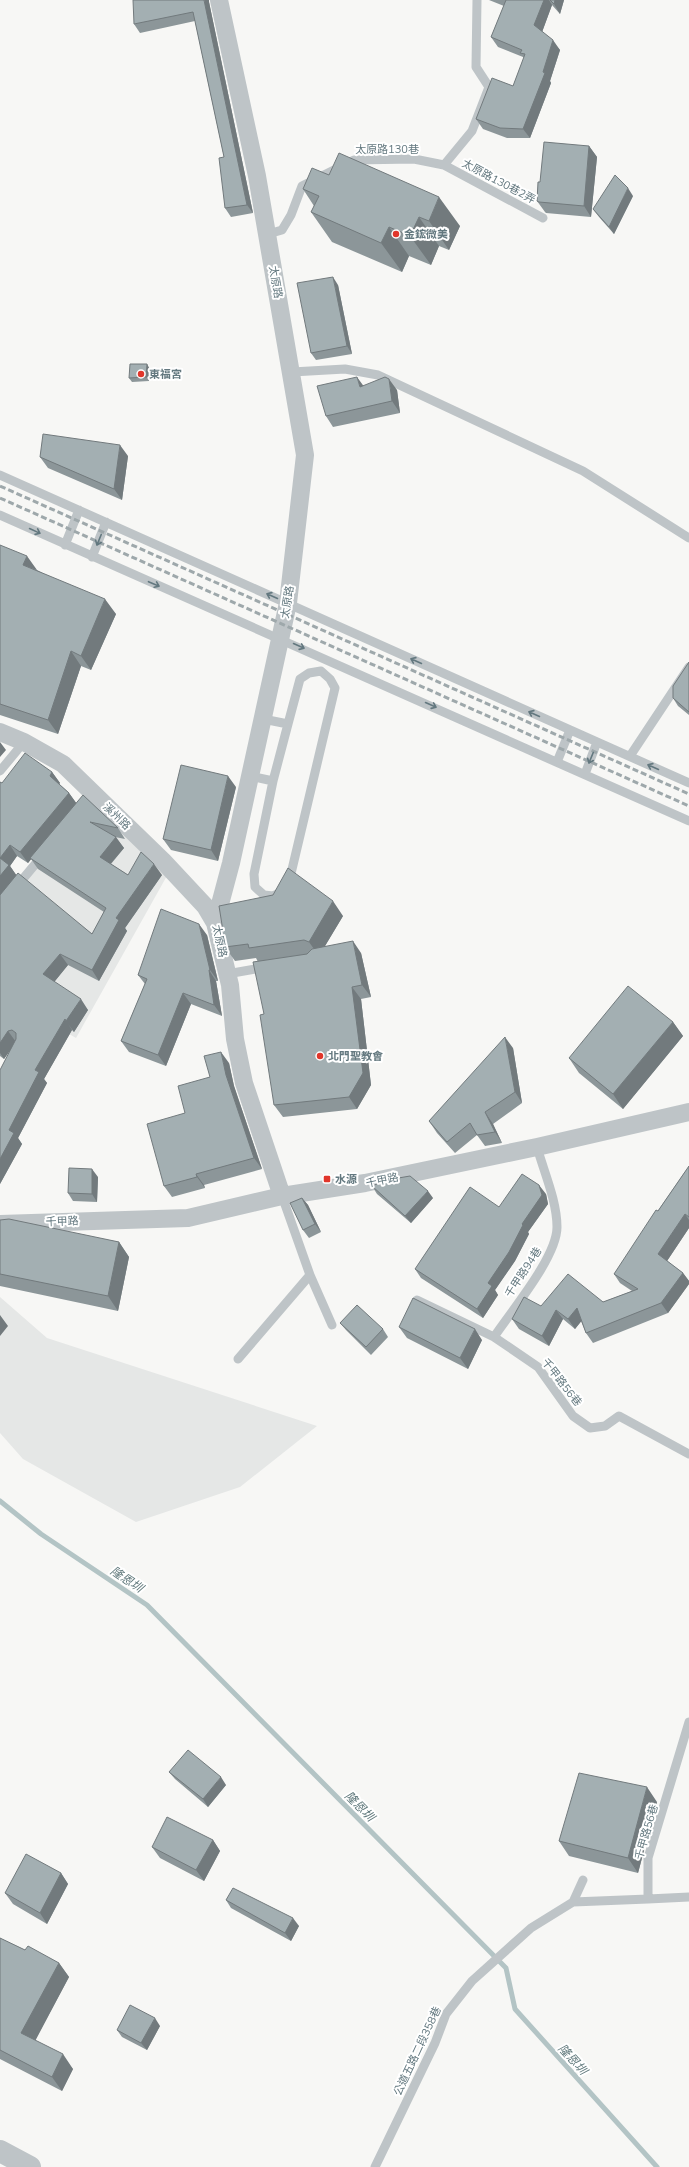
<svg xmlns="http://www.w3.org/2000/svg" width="689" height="2167" font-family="Mulish,'Noto Sans TC',sans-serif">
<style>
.built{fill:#e5e7e6}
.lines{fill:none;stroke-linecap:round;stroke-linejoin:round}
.stream{stroke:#b3c4c5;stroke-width:5}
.service{stroke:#bec4c7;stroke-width:9}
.minor{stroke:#bec4c7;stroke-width:18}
.tertiary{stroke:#bec4c7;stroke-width:22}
.rail{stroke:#9ea8ab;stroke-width:3;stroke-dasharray:6 3;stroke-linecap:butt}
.wall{fill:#8c9699;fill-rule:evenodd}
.shaded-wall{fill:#727a7d}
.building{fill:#a3afb2;stroke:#727a7d}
.oneway{stroke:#63787f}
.poi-dot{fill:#e1362b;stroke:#fff;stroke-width:1.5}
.labels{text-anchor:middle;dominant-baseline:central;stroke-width:4;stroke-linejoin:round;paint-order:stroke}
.street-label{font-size:11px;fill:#63787f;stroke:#fff}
.poi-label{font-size:11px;font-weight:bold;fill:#63787f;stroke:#fff;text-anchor:start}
.water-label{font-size:12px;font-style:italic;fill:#5e777a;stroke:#fff}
</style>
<rect width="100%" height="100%" fill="#f7f7f5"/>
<path class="built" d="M89 801 168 874 76 1038 0 993V912Z
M0 1297 47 1338 317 1426 240 1487 136 1522 23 1459 0 1433Z"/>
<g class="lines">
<path class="stream" d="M0 1501 41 1534 147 1605 506 1968 515 2009 657 2167"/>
<path class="service" d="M444 165 472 131 489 87 476 67 477 0
M268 234 282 230 291 215 302 186 354 160 414 159 444 165 543 218
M292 372 345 369 378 375 583 471 689 538
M0 475 689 783
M0 515 689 821
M65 545 79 510
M92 557 106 522
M263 719 288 724 300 679 309 673 321 671 330 679 335 688 289 882
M630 756 689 667
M557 762 570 730
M0 771 24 742
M585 774 597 742
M250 776 273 781 254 874 255 887 264 895 273 896 279 893
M273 781 288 724
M17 886 42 856
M227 974 267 967
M310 1275 332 1325
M417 1300 494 1337 538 1367 573 1416 590 1428 605 1426 619 1416 689 1454
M494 1337C512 1310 557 1257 557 1227 557 1201 544 1172 537 1147
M238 1359 310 1275 282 1196
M648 1899 689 1897
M573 1902 648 1899V1858L689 1722
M375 2167 435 2043 446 2014 472 1981 531 1928 573 1902 583 1880"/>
<path class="minor" d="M219 0 257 176 305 455 288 603 231 863 215 923 230 985 235 1039 244 1083 282 1196
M0 732 24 742 63 764 163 861 205 906 215 923
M0 1224 188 1218 282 1196 365 1183 537 1147 689 1112"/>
<path class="tertiary" d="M0 2151 30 2167"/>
<path class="rail" d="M0 486 689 794
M0 498 689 806"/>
</g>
<path class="wall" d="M489 0H564L560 14 552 5 542 32 560 50 550 81 551 83 530 138H507L483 129 476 119 513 86 524 58 523 57 498 47 491 37 504 6Z
M209 2 253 213 231 217 225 208 224 157 195 21 140 33 134 24Z
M589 146 597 157 591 217 546 213 545 212 537 201 540 182Z
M329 175 460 226 449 250 439 246 431 265 409 256 402 272 332 242 311 212 314 206 303 189Z
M633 196 614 234 599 217 593 209Z
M338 285 352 354 316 360 311 353Z
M147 364 149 368V381L132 382 129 378Z
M363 386 397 390 400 413 333 427 326 416Z
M128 456 122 500 48 468 40 457Z
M0 545 37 570 116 614 91 670 81 666 58 734 0 715Z
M689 662V715L678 706 673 698Z
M52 772 60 783 59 784 69 793 76 803 118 828 125 839 115 837 124 848 111 864 128 875H162L125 928 127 931 99 981 68 965 54 982 88 1010 74 1032 72 1030 44 1079 47 1083 18 1138 22 1144 0 1184 11 1049 4 1059 0 1056V782L2 783ZM17 856 28 863 31 859 38 869 104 912 92 934 16 875 10 866Z
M236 787 218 861 171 850 163 839Z
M273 895 343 916 325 946 361 953 371 997 361 999 371 1085 357 1109 283 1117 274 1105 264 1014 258 962 256 958 235 961 225 947 223 931Z
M207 935 218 981H216L222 1016 191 1004 166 1066 129 1052 121 1041 145 984 138 975Z
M673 1022 683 1036 623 1109 579 1073 569 1058Z
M513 1048 522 1103 493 1124 502 1143 485 1146 477 1135 455 1153 437 1133 429 1121Z
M229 1063 234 1086 262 1169 204 1185 205 1188 172 1197 164 1186 185 1113 210 1077Z
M689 1166V1228L667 1261 683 1273 689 1281V1284L668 1313 593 1343 586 1333 581 1321 575 1329 563 1319 549 1346 519 1329 512 1319 541 1306 603 1302 632 1291 620 1283 614 1274Z
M98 1177 97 1202 73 1201 68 1193Z
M372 1186 433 1198 411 1223 377 1194Z
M546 1194 548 1204 528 1232 529 1234 515 1261 495 1290 498 1295 483 1318 421 1278 415 1269Z
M302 1198 308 1205 321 1232 309 1238 303 1230Z
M0 1220 119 1242 129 1257 118 1311 0 1286Z
M340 1323 383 1329 388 1337 371 1355 346 1330Z
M399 1327 482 1340 468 1369 407 1338Z
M169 1772 226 1785 208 1807 175 1779Z
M657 1802 638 1873 569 1856 559 1841Z
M213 1840 220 1851 204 1881 160 1858 152 1847Z
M61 1873 68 1884 47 1924 13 1904 5 1893Z
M226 1900 299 1926 291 1941 231 1908Z
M0 1938 25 1950 59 1963 69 1977 35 2040 73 2069 62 2091 0 2059Z
M160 2026 147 2050 122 2037 117 2030Z"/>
<path class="shaded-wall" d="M204 0H209V2L253 213 247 205Z
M544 0H549L552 5 541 35 534 25Z
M555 0H564L560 14 554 4Z
M553 40 560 50 550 81 551 83 530 138 523 129 543 72Z
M589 146 597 157 591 217 584 206Z
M628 188 633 196 614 234 609 227Z
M439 197 460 226 449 250 429 221Z
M419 217 439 246 431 265 410 236Z
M389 227 409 256 402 272 381 243Z
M333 277 338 285 352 354 347 346Z
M147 364 149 368V381L146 377Z
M357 377 365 388 360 387Z
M389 379 397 390 400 413 392 401Z
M120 445 128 456 122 500 114 489Z
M27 556 37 570 23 565Z
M105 599 116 614 91 670 81 656Z
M71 651 81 666 58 734 48 720Z
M0 742 6 750 0 757Z
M52 772 60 783 57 787 50 776Z
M228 776 236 787 218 861 211 850Z
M69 793 77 804 28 863 20 852Z
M116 837 124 848 107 868 100 857Z
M10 845 17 856 10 866 17 876 0 897V858Z
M154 864 162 875 125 928 127 931 99 981 92 970 116 918Z
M333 901 343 916 319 956 309 942Z
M199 924 207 935 218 981 210 970Z
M353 941 361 953 371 997 362 985Z
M60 954 68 965 51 986 43 974Z
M209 970 216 981 222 1016 214 1005Z
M352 987 361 999 371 1085 357 1109 349 1097Z
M183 993 191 1004 166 1066 158 1055Z
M81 999 88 1010 74 1032 66 1021Z
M65 1019 72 1030 44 1079 47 1083 18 1138 22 1144 0 1184V1159L9 1130 35 1070Z
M673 1022 683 1036 623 1109 613 1094Z
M8 1031 16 1042 4 1059 0 1053V1043Z
M505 1037 513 1048 522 1103 515 1092Z
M221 1052 229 1063 234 1086 262 1169 254 1158 226 1075Z
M485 1112 493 1124 502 1143 495 1132Z
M92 1169 98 1177 97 1202 92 1194Z
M196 1174 204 1185 205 1188 197 1177Z
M539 1185 546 1194 548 1204 528 1232 529 1234 515 1261 495 1290 498 1295 483 1318 477 1309 488 1283 522 1224Z
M428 1191 433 1198 411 1223 405 1216Z
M302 1198 308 1205 321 1232 315 1224Z
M685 1214 689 1220V1228L665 1264 658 1254Z
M119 1242 129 1257 118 1311 108 1296Z
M683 1273 689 1281V1284L668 1313 661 1303Z
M577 1308 584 1318 575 1329 568 1319Z
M556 1310 563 1319 549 1346 542 1336Z
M0 1315 8 1326 0 1336Z
M475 1329 482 1340 468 1369 460 1358Z
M221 1777 226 1785 208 1807 203 1799Z
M647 1787 657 1802 638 1873 628 1858Z
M213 1840 220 1851 204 1881 196 1870Z
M61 1873 68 1884 47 1924 40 1913Z
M293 1918 299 1926 291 1941 285 1933Z
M59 1963 69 1977 32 2047 21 2033Z
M155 2018 160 2026 147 2050 141 2043Z
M63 2054 73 2069 62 2091 52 2077Z"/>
<path class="building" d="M133 0H204L247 205 225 208 219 158 224 157 193 12 134 24Z
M506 0H544L534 25 553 40 543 72 545 73 523 129 500 128 476 119 492 78 513 86 525 54 520 53 522 50 491 37Z
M550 0H555L554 4Z
M544 142 589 146 584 206 539 202 537 201 538 182H540Z
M339 153 439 197 429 221 419 217 410 236 389 227 381 243 311 212 319 196 303 189 312 168 329 175Z
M615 175 628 188 609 227 593 209Z
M333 277 347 346 311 353 297 283Z
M130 364H147L146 377 129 378Z
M357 377 360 387 385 377 389 379 392 401 326 416 317 386Z
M43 434 120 445 114 489 40 457Z
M0 545 27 556 23 565 105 599 81 656 71 651 48 720 0 704Z
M689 662V712L673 698V686Z
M25 753 52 772 50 776 69 793 20 852 10 845 0 858 9 865 0 876V782L2 783Z
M181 765 228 776 211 850 163 839Z
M83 795 118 828 90 822 116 837 100 857 128 875 141 852 154 864 116 918 119 920 92 970 60 954 43 974 81 999 66 1021 65 1019 35 1070 39 1072 9 1130 14 1133 0 1159V1070L16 1039V1033L12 1030 8 1031 0 1043V895L18 873 92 934 106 908 30 858Z
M288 868 333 901 309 942 304 940 249 948 248 944 225 947 221 930 223 931 219 906 273 895Z
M161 909 199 924 210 970H209L214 1005 183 993 158 1055 121 1041 147 979 138 975Z
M353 941 362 985 352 987 363 1073 349 1097 274 1105 260 1015 264 1014 253 962 307 954 312 949Z
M628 986 673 1022 613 1094 569 1058Z
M505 1037 515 1092 485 1112 495 1132 477 1135 470 1123 447 1142 429 1121Z
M221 1052 226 1075 254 1158 196 1174 197 1177 164 1186 147 1124 185 1113 178 1086 210 1077 204 1056Z
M689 1166V1217L685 1214 658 1254 683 1273 661 1303 586 1333 577 1308 568 1319 556 1310 542 1336 512 1319 524 1297 541 1306 568 1274 603 1302 638 1289 614 1274 656 1210 658 1211Z
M69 1168 92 1169V1194L68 1193Z
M522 1174 539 1185 542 1195 522 1224 523 1225 509 1252 488 1283 492 1286 477 1309 415 1269 470 1187 499 1207Z
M410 1176 428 1191 405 1216 372 1186 387 1180Z
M302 1198 315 1224 303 1230 290 1203Z
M9 1219 119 1242 108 1296 0 1274V1220Z
M413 1298 475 1329 460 1358 399 1327Z
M357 1305 383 1329 366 1347 340 1323Z
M188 1750 221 1777 203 1799 169 1772Z
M579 1773 647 1787 628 1858 559 1841Z
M167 1817 213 1840 196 1870 152 1847Z
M26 1854 61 1873 40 1913 5 1893Z
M233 1888 293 1918 285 1933 226 1900Z
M0 1938 25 1950 28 1946 59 1963 21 2033 63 2054 52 2077 0 2050Z
M130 2005 155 2018 141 2043 117 2030Z"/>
<defs><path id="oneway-shaft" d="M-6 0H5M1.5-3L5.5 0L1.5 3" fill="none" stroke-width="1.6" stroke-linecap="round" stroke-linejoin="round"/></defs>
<g class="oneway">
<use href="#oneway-shaft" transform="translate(35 531) rotate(25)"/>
<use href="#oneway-shaft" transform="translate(99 540) rotate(112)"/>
<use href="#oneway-shaft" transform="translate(154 584) rotate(23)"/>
<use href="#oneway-shaft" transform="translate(272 596) rotate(-156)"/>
<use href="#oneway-shaft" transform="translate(299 646) rotate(24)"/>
<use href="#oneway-shaft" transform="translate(416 661) rotate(-156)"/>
<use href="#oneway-shaft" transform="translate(431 705) rotate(24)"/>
<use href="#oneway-shaft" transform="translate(534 714) rotate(-156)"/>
<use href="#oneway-shaft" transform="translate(591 758) rotate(112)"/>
<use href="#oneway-shaft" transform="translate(653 767) rotate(-156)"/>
</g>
<g class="poi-dot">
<circle cx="396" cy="234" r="4"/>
<circle cx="141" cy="374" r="4"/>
<circle cx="320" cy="1056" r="4"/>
<rect x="323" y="1175" width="8" height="8" rx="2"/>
</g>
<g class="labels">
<g class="street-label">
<text x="387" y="149">太原路130巷</text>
<text transform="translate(499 181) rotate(28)">太原路130巷2弄</text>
<text transform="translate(276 282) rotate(80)">太原路</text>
<text transform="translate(287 602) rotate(-81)">太原路</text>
<text transform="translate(117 816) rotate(44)">溪州路</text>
<text transform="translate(220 941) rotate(78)">太原路</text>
<text transform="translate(382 1180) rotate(-12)">千甲路</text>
<text transform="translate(62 1221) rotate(-2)">千甲路</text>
<text transform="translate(523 1272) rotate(-57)">千甲路94巷</text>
<text transform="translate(562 1382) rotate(52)">千甲路56巷</text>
<text transform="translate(646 1832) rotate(-74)">千甲路56巷</text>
<text transform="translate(417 2051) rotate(-65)">公道五路二段358巷</text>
</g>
<g class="poi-label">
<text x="404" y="234">金鋐微美</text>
<text x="149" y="374">東福宮</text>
<text x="328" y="1056">北門聖教會</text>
<text x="335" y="1179">水源</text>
</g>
<g class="water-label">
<text transform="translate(127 1579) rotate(34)">隆恩圳</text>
<text transform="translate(360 1806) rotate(45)">隆恩圳</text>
<text transform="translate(573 2059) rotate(48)">隆恩圳</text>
</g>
</g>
</svg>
